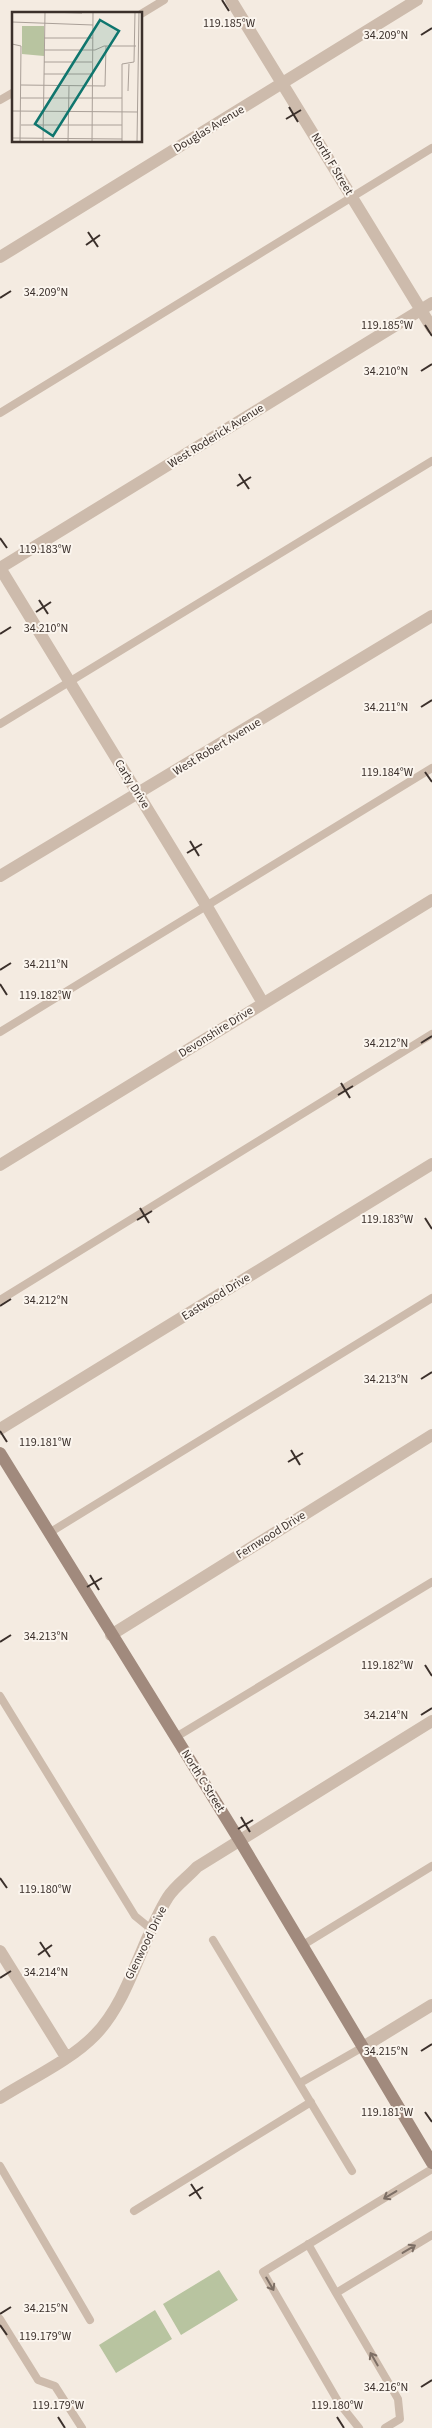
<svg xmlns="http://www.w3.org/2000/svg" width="432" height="2428" font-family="'Source Sans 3',sans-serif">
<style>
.green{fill:#b8c4a0}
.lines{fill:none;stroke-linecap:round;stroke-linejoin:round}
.lane{stroke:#cdbbac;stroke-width:8}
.street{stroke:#cdbbac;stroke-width:12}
.secondary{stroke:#a18a7d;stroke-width:12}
.oneway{stroke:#7d6f65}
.ticks{fill:none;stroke:#3b302b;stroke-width:2}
.labels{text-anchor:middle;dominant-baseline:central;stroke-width:4;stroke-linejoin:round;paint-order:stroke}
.street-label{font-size:12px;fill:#3b302b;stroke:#fbf5ee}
.inset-road{fill:none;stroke:#aaa098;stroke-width:1}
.view{fill:#0f766e;fill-opacity:0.15;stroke:#0f766e;stroke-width:2.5}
.inset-edge{fill:none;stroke:#3b302b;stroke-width:2.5}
.ticks-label{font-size:12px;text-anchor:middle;fill:#3b302b;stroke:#fbf5ee;stroke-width:4;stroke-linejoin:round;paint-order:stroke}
</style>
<rect width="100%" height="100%" fill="#f4ebe1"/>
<path class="green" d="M219 2270 238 2300 181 2335 163 2304Z
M155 2310 172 2339 116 2373 99 2345Z"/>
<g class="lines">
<path class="lane" d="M141 14 164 0
M0 100 14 92
M0 413 432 148
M0 724 432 461
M0 1032 432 768
M0 1300 432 1034
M49 1533 432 1298
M0 1696 135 1916 151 1929
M176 1737 432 1582
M213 1940 352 2171
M303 1945 432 1866
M300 2083 363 2047
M0 2166 90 2320
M134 2211 311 2102
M308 2244 336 2293
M0 2319 38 2380 55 2386 82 2428
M359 2428 339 2403 263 2272 432 2169
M385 2428 400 2419 398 2399 336 2293 432 2235"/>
<path class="street" d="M231 0 432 328
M0 257 417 0
M0 568 206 905 263 1003
M0 568 432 303
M0 876 432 616
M0 1165 432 900
M0 1429 432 1164
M111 1635 432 1435
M0 1951 66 2057
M363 2047 432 2005
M0 2098C30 2079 71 2060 95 2035 129 2001 142 1938 168 1897 175 1886 188 1877 197 1867L432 1721"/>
<path class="secondary" d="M0 1453 240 1841 432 2163"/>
</g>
<defs><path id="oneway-shaft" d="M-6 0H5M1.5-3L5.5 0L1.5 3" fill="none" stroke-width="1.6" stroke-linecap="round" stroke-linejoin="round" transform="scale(1.25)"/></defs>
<g class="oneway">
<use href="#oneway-shaft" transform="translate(390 2195) rotate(149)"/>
<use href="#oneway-shaft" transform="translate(409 2249) rotate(-31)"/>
<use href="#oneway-shaft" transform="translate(270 2284) rotate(60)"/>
<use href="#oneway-shaft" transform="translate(374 2359) rotate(-120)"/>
</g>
<path class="ticks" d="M222 0 229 11M421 35 432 28M289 107 298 122M286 119 301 110M88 232 98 247M86 245 100 235M0 298 11 291M425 325 432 336M421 371 432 364M239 474 249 489M237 486 251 477M0 538 7 548M39 600 48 614M36 612 51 602M0 634 11 627M421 707 432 700M425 772 432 782M190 841 199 856M187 853 202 844M0 970 11 963M0 984 7 995M421 1043 432 1036M341 1083 350 1098M338 1095 353 1086M140 1208 149 1223M425 1218 432 1229M137 1220 152 1211M0 1306 11 1299M421 1379 432 1372M0 1431 7 1442M291 1450 300 1465M288 1462 303 1453M90 1575 99 1590M87 1587 102 1578M0 1642 11 1635M425 1665 432 1676M421 1715 432 1708M241 1817 250 1832M238 1829 253 1820M0 1878 7 1888M40 1942 50 1957M38 1955 52 1945M0 1978 11 1971M421 2051 432 2044M425 2112 432 2122M191 2184 201 2199M189 2196 203 2187M0 2314 11 2307M0 2325 7 2335M421 2387 432 2380M58 2417 65 2428M337 2417 344 2428"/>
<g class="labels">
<g class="street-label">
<text transform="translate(209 129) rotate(-31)">Douglas Avenue</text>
<text transform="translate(332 164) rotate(59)">North F Street</text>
<text transform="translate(216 436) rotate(-32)">West Roderick Avenue</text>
<text transform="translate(217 747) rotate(-31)">West Robert Avenue</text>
<text transform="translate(132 784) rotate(58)">Carty Drive</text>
<text transform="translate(216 1032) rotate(-32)">Devonshire Drive</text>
<text transform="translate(216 1297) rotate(-32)">Eastwood Drive</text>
<text transform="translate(271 1535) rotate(-32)">Fernwood Drive</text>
<text transform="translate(203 1781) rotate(58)">North C Street</text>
<text transform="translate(146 1943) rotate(-64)">Glenwood Drive</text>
</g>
</g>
<g transform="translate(12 12)">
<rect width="130" height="130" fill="#f4ebe1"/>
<path d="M10 14H32V44L10 42Z" fill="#b8c4a0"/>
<path class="inset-road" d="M35 0 70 1M0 10 81 13M32 26H81M0 32 9 34 8 130M32 38H83L92 34H124M32 50H80M32 62H80M9 73 93 74 94 34M116 79 117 52M9 86H110M0 99 126 100M9 113H110M0 126 110 127M31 130 33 0M56 130 57 74M80 130 81 0M110 130V52L122 50 123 0M125 130 127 0"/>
<path class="view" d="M88 8 107 19 41 124 23 112Z"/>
<rect width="130" height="130" class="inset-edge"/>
</g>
<g class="ticks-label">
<text x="229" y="27">119.185°W</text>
<text x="386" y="39">34.209°N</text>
<text x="46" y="296">34.209°N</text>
<text x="387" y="329">119.185°W</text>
<text x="386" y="375">34.210°N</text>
<text x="45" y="553">119.183°W</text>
<text x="46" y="632">34.210°N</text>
<text x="386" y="711">34.211°N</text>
<text x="387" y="776">119.184°W</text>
<text x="46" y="968">34.211°N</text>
<text x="45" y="999">119.182°W</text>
<text x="386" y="1047">34.212°N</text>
<text x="387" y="1223">119.183°W</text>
<text x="46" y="1304">34.212°N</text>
<text x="386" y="1383">34.213°N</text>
<text x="45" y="1446">119.181°W</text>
<text x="46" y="1640">34.213°N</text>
<text x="387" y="1669">119.182°W</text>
<text x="386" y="1719">34.214°N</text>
<text x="45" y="1893">119.180°W</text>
<text x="46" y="1976">34.214°N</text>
<text x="386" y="2055">34.215°N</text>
<text x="387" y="2116">119.181°W</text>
<text x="46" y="2312">34.215°N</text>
<text x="45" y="2340">119.179°W</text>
<text x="386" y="2391">34.216°N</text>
<text x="58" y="2409">119.179°W</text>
<text x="337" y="2409">119.180°W</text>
</g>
</svg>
